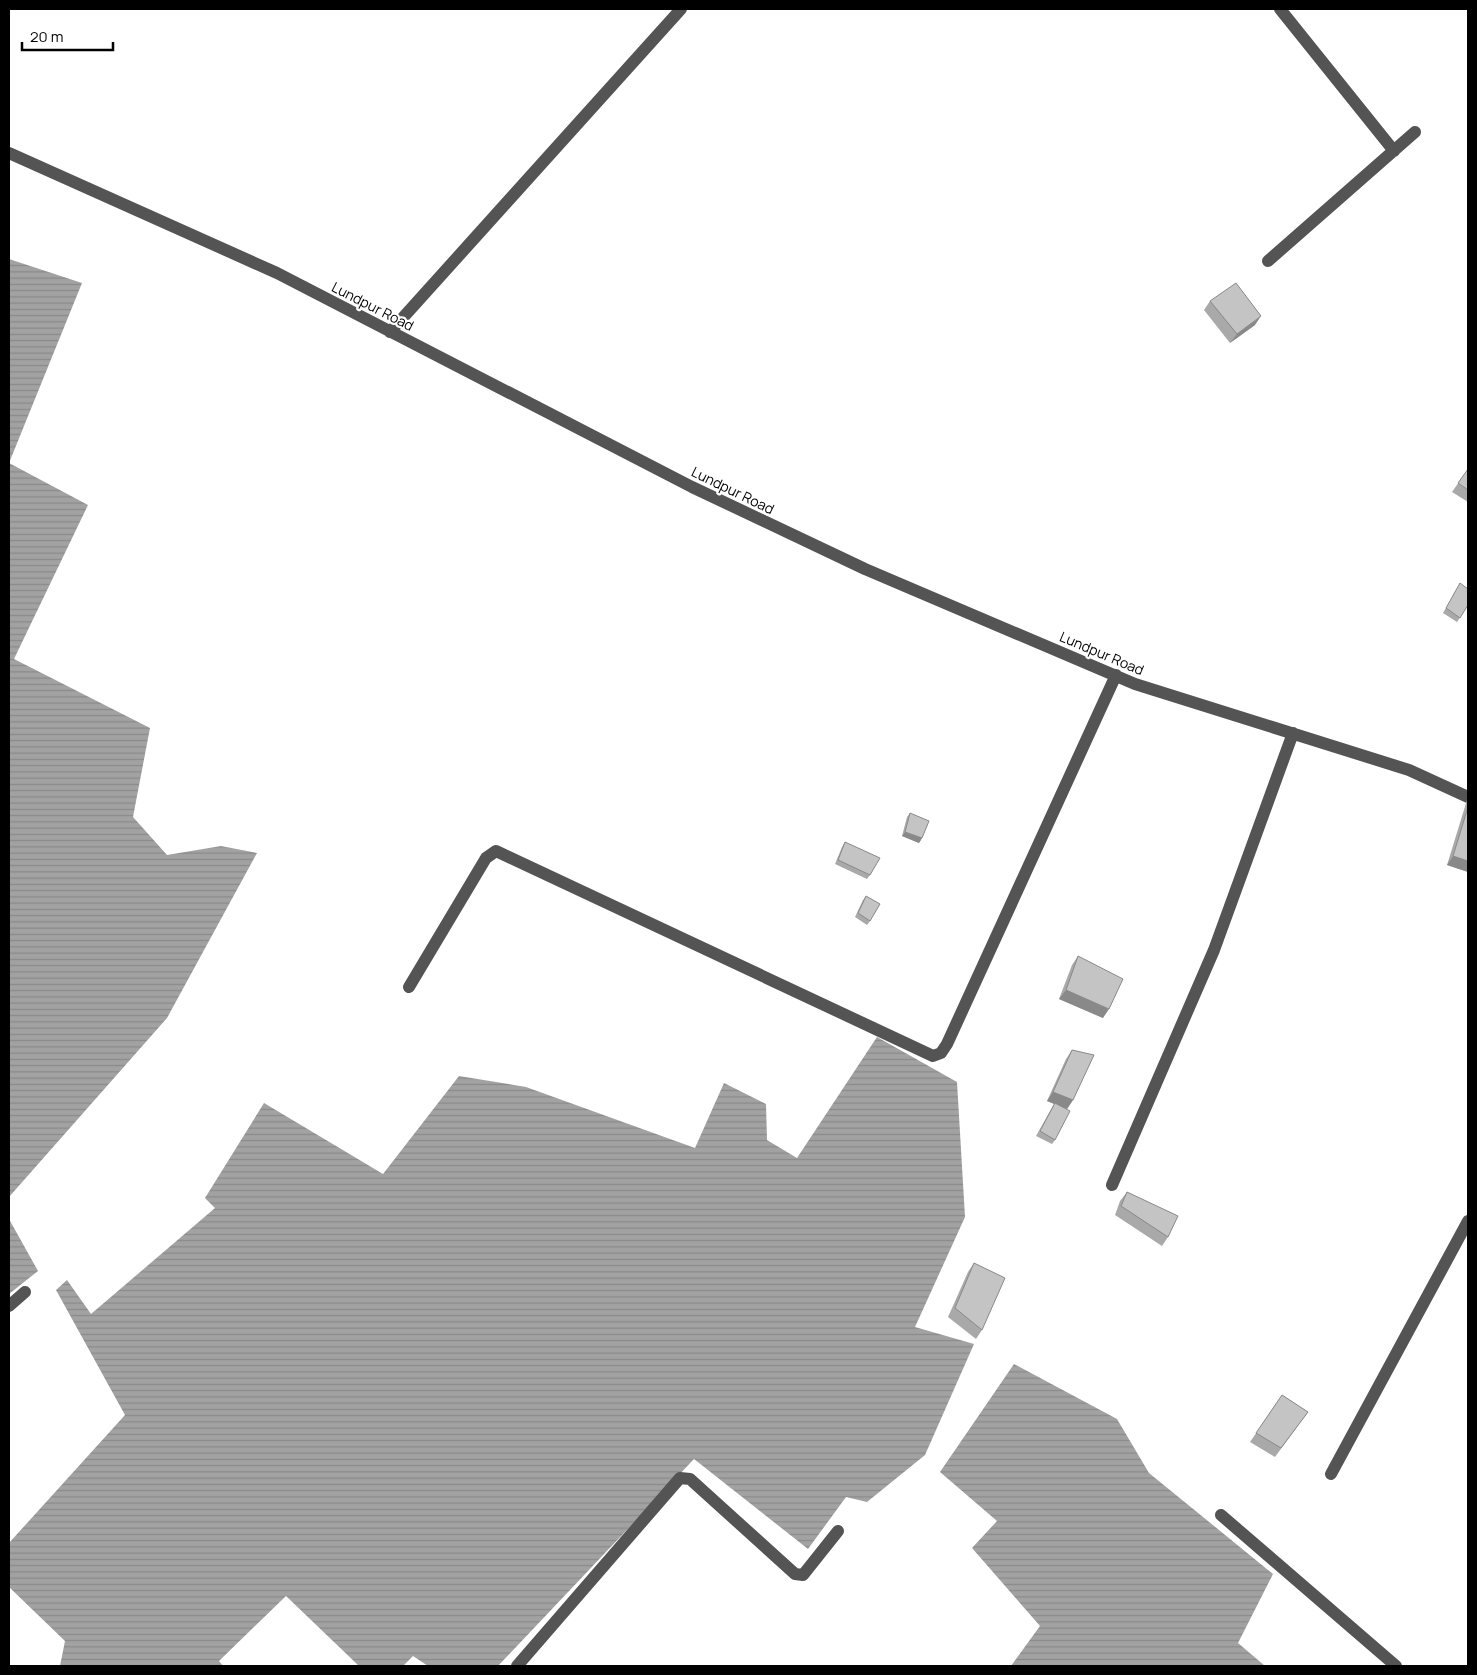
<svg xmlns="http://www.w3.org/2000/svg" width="1477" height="1675" font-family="Manrope,sans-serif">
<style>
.water{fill:url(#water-rules)}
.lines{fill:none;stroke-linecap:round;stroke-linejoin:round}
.minor{stroke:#545454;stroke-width:12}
.wall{fill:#a9a9a9}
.shaded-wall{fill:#898989}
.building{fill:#c4c4c4;stroke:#898989}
.labels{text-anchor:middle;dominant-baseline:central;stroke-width:4.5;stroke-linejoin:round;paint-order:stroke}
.street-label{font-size:14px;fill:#000;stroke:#fff}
</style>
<defs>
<pattern id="water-rules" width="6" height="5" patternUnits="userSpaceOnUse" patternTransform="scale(1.25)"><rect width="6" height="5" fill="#a2a2a2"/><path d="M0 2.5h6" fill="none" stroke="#8a8a8a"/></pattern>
</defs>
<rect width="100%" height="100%" fill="#fff"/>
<path class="water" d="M9 259 82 283 9 463Z
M9 463 88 505 14 659 150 728 133 817 167 855 221 846 257 853 167 1018 9 1197Z
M877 1037 957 1082 965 1217 915 1327 974 1344 925 1455 867 1502 846 1497 808 1549 694 1459 498 1666H428L413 1656 403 1666H359L286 1596 219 1661 223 1666H60L65 1641 9 1587V1543L125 1415 56 1290 67 1280 91 1314 215 1208 205 1198 264 1103 383 1174 459 1076 526 1087 695 1148 724 1083 766 1104 767 1140 797 1158Z
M9 1219 38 1271 9 1294Z
M1014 1364 1117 1419 1149 1473 1273 1574 1238 1643 1265 1666H1011L1040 1626 972 1548 997 1521 940 1472Z"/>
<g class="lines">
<path class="minor" d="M1280 9 1394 151
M9 153 277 273 692 487 865 569 1135 684 1409 770 1468 797
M1268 261 1415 132
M390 332 681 9
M409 987 486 858 496 851 933 1056 941 1053 947 1044 1116 675
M1112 1185 1214 950 1293 733
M9 1306 25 1292
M1331 1474 1468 1221
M1221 1515 1396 1666
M517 1666 680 1478 690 1479 795 1574 803 1575 838 1531"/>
</g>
<path class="wall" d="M1210 301 1255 325 1230 343 1204 310Z
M1468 469V502L1452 492Z
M1460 583 1468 605 1457 622 1443 613Z
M1468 798V872L1447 865 1467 800Z
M910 813 922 838 919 843 902 836 907 817Z
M845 842 870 875 867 879 835 864 842 847Z
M866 896 870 921 867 925 855 917 863 900Z
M1078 956 1103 1018 1059 999 1072 965Z
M1072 1050 1073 1100 1067 1109 1059 1106 1055 1140 1052 1144 1036 1136 1054 1104 1047 1101 1066 1059Z
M1127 1192 1168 1237 1162 1246 1115 1215 1120 1201Z
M974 1263 982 1330 976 1339 948 1317 968 1272Z
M1282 1395 1308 1412 1275 1457 1250 1442Z"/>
<path class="shaded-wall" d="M1261 316 1255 325 1230 343 1237 334Z
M905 832 922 838 919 843 902 836Z
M1453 856 1468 861V872L1447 865Z
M1066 990 1109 1009 1103 1018 1059 999Z
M1053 1092 1073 1100 1067 1109 1047 1101Z"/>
<path class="building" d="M1236 283 1261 316 1237 334 1210 301Z
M1468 469V490L1458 483Z
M1460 583 1468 589V605L1460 618 1446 608Z
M1468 807V861L1453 856Z
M910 813 929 821 922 838 905 832Z
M845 842 880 858 870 875 838 860Z
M866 896 880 904 870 921 858 913Z
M1078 956 1123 979 1109 1009 1066 990Z
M1072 1050 1094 1055 1073 1100 1053 1092Z
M1055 1103 1070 1111 1055 1140 1040 1131Z
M1127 1192 1178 1216 1168 1237 1121 1206Z
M974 1263 1005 1278 982 1330 955 1308Z
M1282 1395 1308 1412 1281 1448 1256 1433Z"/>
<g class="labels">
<g class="street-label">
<text transform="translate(373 306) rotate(27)">Lundpur Road</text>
<text transform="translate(733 490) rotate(26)">Lundpur Road</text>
<text transform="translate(1102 653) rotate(23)">Lundpur Road</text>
</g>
</g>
<rect width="1477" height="1675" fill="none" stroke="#000000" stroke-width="20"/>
<path d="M22 42v8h91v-8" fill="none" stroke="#000000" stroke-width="2.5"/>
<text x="30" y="42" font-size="15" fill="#000000" stroke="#ffffff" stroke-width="4" paint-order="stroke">20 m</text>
</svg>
